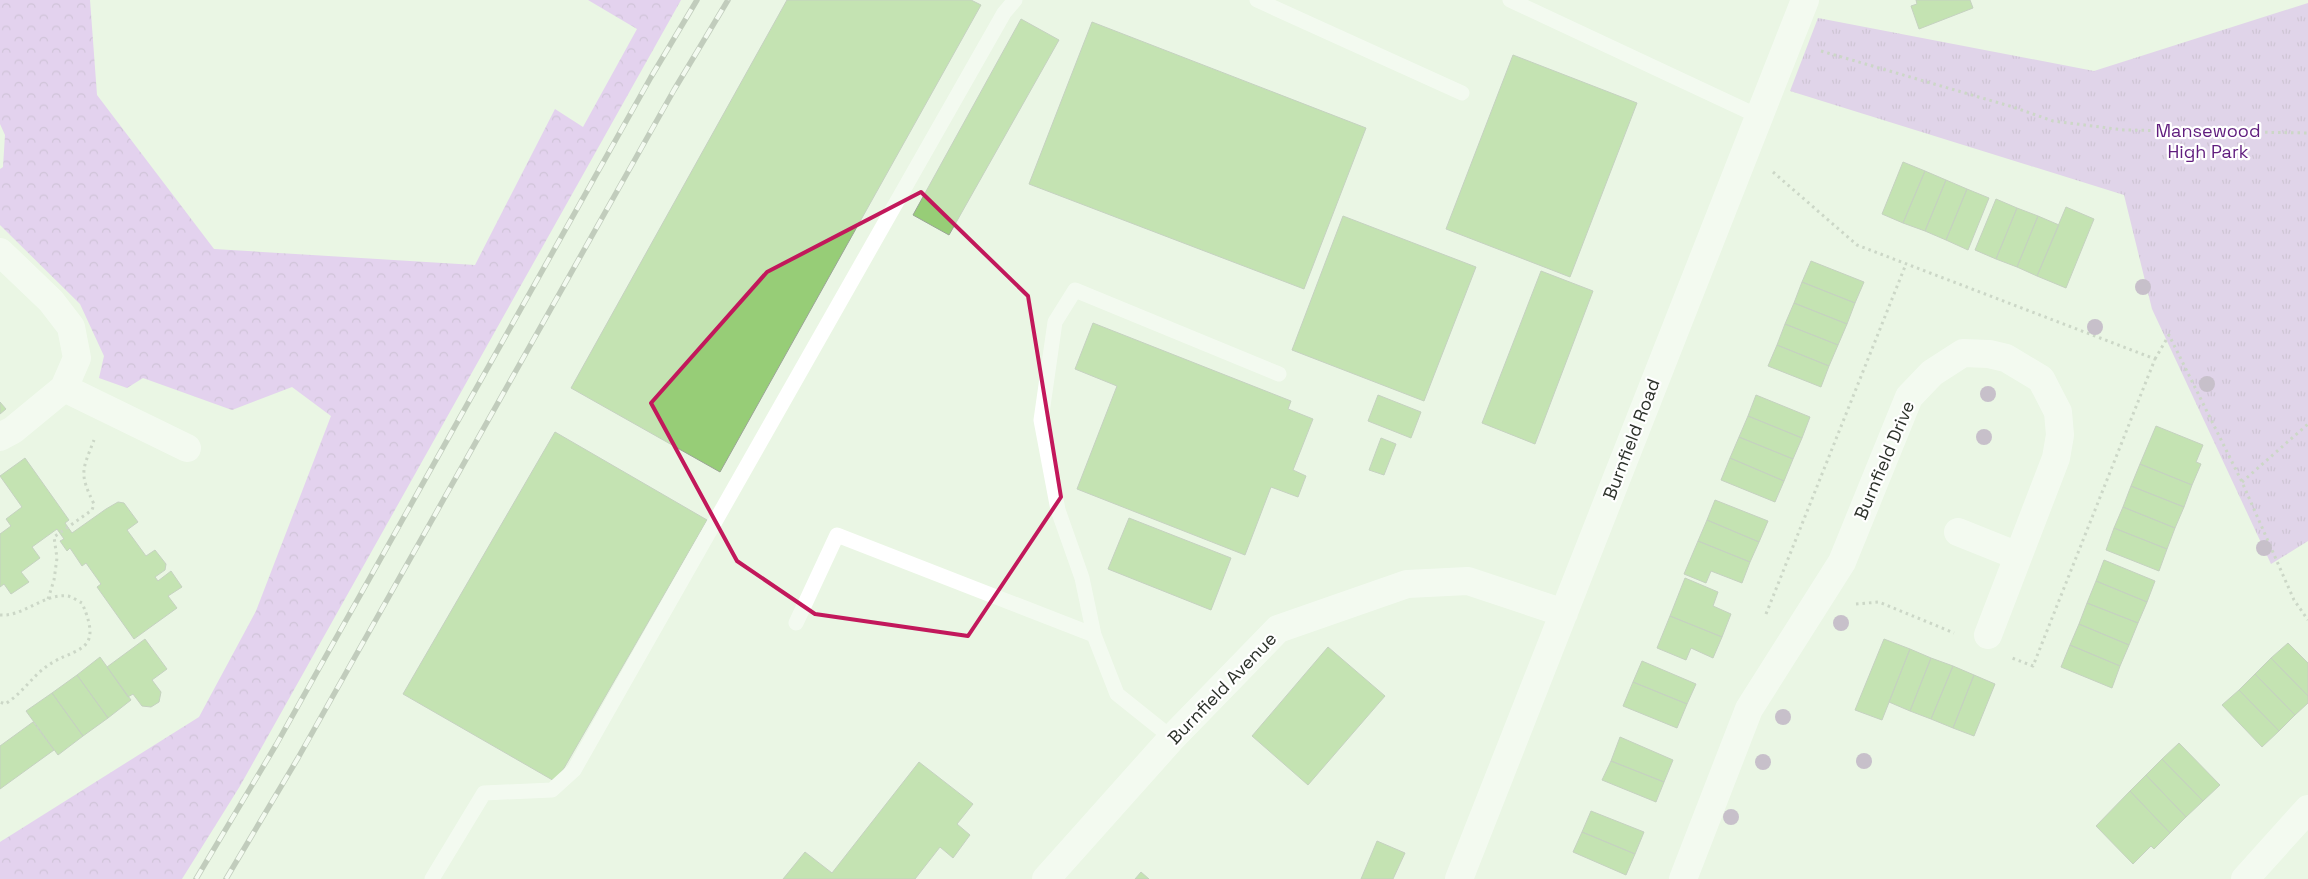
<svg xmlns="http://www.w3.org/2000/svg" width="2308" height="879" font-family="'Space Grotesk',sans-serif">
<style>
.forest{fill:url(#forest-crowns)}
.park{fill:url(#park-tufts)}
.building{fill:#97cd77;stroke:#9aa595}
.lines{fill:none;stroke-linecap:round;stroke-linejoin:round}
.path{stroke:#a8b2a4;stroke-width:3;stroke-dasharray:2.5 4;stroke-linecap:butt}
.lane{stroke:#fff;stroke-width:15}
.street{stroke:#fff;stroke-width:28}
.rail-casing{stroke:#919a8d;stroke-width:5.5}
.rail{stroke:#fff;stroke-width:4;stroke-dasharray:11;stroke-linecap:butt}
.tree{fill:#9e7fac}
.marked{fill:none;stroke:#c2185b;stroke-width:4;stroke-linejoin:round}
.labels{text-anchor:middle;dominant-baseline:central;stroke-width:4.5;stroke-linejoin:round;paint-order:stroke}
.park-label{font-size:18px;fill:#601d7e;stroke:#fff}
.street-label{font-size:18px;fill:#2c312a;stroke:#fff}
</style>
<defs>
<pattern id="forest-crowns" width="20" height="18" patternUnits="userSpaceOnUse" patternTransform="scale(1.25)"><rect width="20" height="18" fill="#dba6fa"/><path d="M2 6a3 3 0 1 1 6 0M12 15a3 3 0 1 1 6 0" fill="none" stroke="#b288cb"/></pattern>
<pattern id="park-tufts" width="24" height="20" patternUnits="userSpaceOnUse" patternTransform="scale(1.25)"><rect width="24" height="20" fill="#d6aaef"/><path d="M3 7l-1-3M5 7V3M7 7l1-3M15 17l-1-3M17 17v-4M19 17l1-3" fill="none" stroke="#ae8bc2"/></pattern>
</defs>
<rect width="100%" height="100%" fill="#eaf6e4"/>
<path class="forest" d="M0 0H90L97 95 214 249 475 265 555 109 583 127 637 29 588 0H681L240 786 182 879H0V842L199 717 256 611 331 416 292 387 232 410 143 378 127 388 99 378 104 356 80 304 0 225V169L3 167 5 135 0 124Z"/>
<path class="park" d="M2308 3V541L2271 564 2152 309 2124 195 1790 91 1818 18 2094 71Z"/>
<path class="building" d="M787 0H971L981 5 720 472 571 388Z
M1916 0H1970L1973 8 1919 29 1911 6 1917 4Z
M1021 19 1059 40 949 235 913 215Z
M1092 22 1366 128 1304 289 1029 184Z
M1513 55 1637 103 1570 277 1446 229Z
M1903 162 1925 171 1903 223 1882 214Z
M1925 171 1946 180 1925 231 1903 223Z
M1946 180 1967 189 1946 240 1925 231Z
M1967 189 1989 198 1968 250 1946 240Z
M1996 199 2017 208 1996 259 1975 250Z
M2066 207 2094 219 2066 288 2037 276Z
M2017 208 2038 216 2017 267 1996 259Z
M1343 216 1476 267 1424 401 1292 350Z
M2038 216 2059 225 2037 276 2017 267Z
M1811 261 1864 282 1855 303 1802 282Z
M1541 271 1593 291 1535 444 1482 423Z
M1802 282 1855 303 1847 324 1794 303Z
M1794 303 1847 324 1838 345 1785 324Z
M1093 323 1291 401 1288 409 1313 419 1293 470 1306 476 1298 497 1271 487 1245 555 1077 489 1117 386 1075 369Z
M1785 324 1838 345 1829 366 1777 345Z
M1777 345 1829 366 1821 387 1768 366Z
M1378 395 1421 412 1411 438 1368 421Z
M1756 395 1810 417 1802 438 1748 416Z
M0 402 6 409 0 414Z
M1748 416 1802 438 1793 459 1739 437Z
M2156 426 2203 445 2196 462 2201 464 2192 485 2140 464Z
M555 432 707 520 556 782 403 694Z
M1739 437 1793 459 1784 481 1730 458Z
M1381 438 1396 444 1384 475 1369 470Z
M25 458 69 520 65 523 72 533 106 509 118 502 124 503 138 522 127 530 146 556 155 550 166 564 165 570 155 577 158 581 171 571 182 587 168 596 177 608 134 639 97 587 101 584 86 563 82 566 70 548 67 551 60 541 64 539 57 529 32 547 40 558 21 572 29 582 11 594 4 584 0 587V534L11 526 6 519 22 507 0 476Z
M1730 458 1784 481 1775 502 1721 480Z
M2140 464 2192 485 2184 507 2131 486Z
M2131 486 2184 507 2175 528 2123 507Z
M1715 500 1768 521 1759 542 1707 520Z
M2123 507 2175 528 2167 549 2114 528Z
M1129 518 1231 558 1211 610 1108 569Z
M1707 520 1759 542 1750 562 1698 541Z
M2114 528 2167 549 2159 571 2106 550Z
M1698 541 1750 562 1742 583 1711 571 1706 583 1684 574Z
M2104 560 2155 581 2147 602 2096 581Z
M1685 578 1718 592 1713 606 1731 614 1722 637 1670 616Z
M2096 581 2147 602 2138 623 2087 603Z
M2087 603 2138 623 2129 645 2079 624Z
M1670 616 1722 637 1713 658 1691 648 1686 660 1657 648Z
M2079 624 2129 645 2120 666 2070 645Z
M145 639 167 669 152 680 161 692 159 702 151 707 142 706 133 694 128 697 107 667Z
M1884 639 1910 649 1882 720 1855 710Z
M2288 643 2308 663V696L2271 658Z
M2070 645 2120 666 2112 688 2061 667Z
M1328 647 1385 696 1308 785 1252 736Z
M1910 649 1931 658 1910 711 1889 702Z
M100 657 131 700 108 718 77 675Z
M1931 658 1953 666 1931 719 1910 711Z
M2271 658 2308 696V703L2295 715 2255 674Z
M1642 661 1696 684 1687 704 1633 682Z
M1953 666 1974 675 1953 728 1931 719Z
M2255 674 2295 715 2279 731 2239 690Z
M77 675 108 718 83 736 52 693Z
M1974 675 1995 684 1974 736 1953 728Z
M1633 682 1687 704 1677 728 1623 706Z
M2239 690 2279 731 2262 747 2222 705Z
M52 693 83 736 58 755 26 711Z
M33 722 54 750 0 789V746Z
M1620 737 1673 760 1664 782 1611 761Z
M2179 743 2220 785 2203 801 2162 759Z
M2162 759 2203 801 2186 817 2146 775Z
M1611 761 1664 782 1656 802 1602 780Z
M919 762 973 804 957 824 970 835 953 858 940 847 915 879H783L805 852 832 873Z
M2146 775 2186 817 2170 833 2130 791Z
M2130 791 2170 833 2154 849 2151 846 2133 864 2096 826Z
M1591 811 1644 832 1635 854 1582 832Z
M1582 832 1635 854 1626 875 1573 852Z
M1377 841 1405 853 1393 879H1361Z
M1141 872 1149 879H1135Z"/>
<g class="lines">
<path class="path" d="M1821 51 2013 107 2053 121 2124 130 2308 133
M1773 172 1857 245 2155 359 2033 666 2012 658
M2155 359 2169 335 2242 482 2294 600 2308 620
M2242 482 2308 424
M48 599 54 580 57 558 54 537 92 510 94 504C79 473 82 471 94 440
M1856 604 1879 602 1954 633
M1766 614 1906 264
M0 615C23 617 44 593 68 596 72 597 78 601 82 603 106 658 71 645 42 670 29 681 20 695 5 704L0 702"/>
<path class="lane" d="M1257 0 1462 93
M1510 0 1758 116
M796 623 837 535 1094 635
M1172 738 1117 694 1094 635 1082 578 1058 510 1041 420 1055 322 1075 290 1279 374
M432 879 484 793 552 790 574 770 1004 13 1015 0"/>
<path class="street" d="M0 252 51 301 71 327 77 358 64 388 13 430 0 437
M64 388 187 448
M1958 532 2018 556
M1046 879 1172 738 1278 629 1407 584 1468 581 1564 613
M1459 879 1805 0
M1683 879 1749 709 1842 562 1909 397 1932 373 1963 353 1989 354 2006 358 2041 379 2058 412 2060 435 2056 458 1988 635
M2245 879 2308 809"/>
<defs>
<path id="rail" d="M196 879 276 745 651 77 697 0
M226 879 298 758 674 90 728 0"/>
</defs>
<use href="#rail" class="rail-casing"/>
<use href="#rail" class="rail"/>
</g>
<g class="tree">
<circle cx="2143" cy="287" r="8"/>
<circle cx="2095" cy="327" r="8"/>
<circle cx="2207" cy="384" r="8"/>
<circle cx="1988" cy="394" r="8"/>
<circle cx="1984" cy="437" r="8"/>
<circle cx="2264" cy="548" r="8"/>
<circle cx="1841" cy="623" r="8"/>
<circle cx="1783" cy="717" r="8"/>
<circle cx="1864" cy="761" r="8"/>
<circle cx="1763" cy="762" r="8"/>
<circle cx="1731" cy="817" r="8"/>
</g>
<path d="M0 0H2308V879H0ZM921 192 1028 296 1061 497 968 636 815 614 737 561 651 403 767 272Z" fill="#eaf6e4" fill-opacity=".55" fill-rule="evenodd"/>
<path class="marked" d="M921 192 1028 296 1061 497 968 636 815 614 737 561 651 403 767 272Z"/>
<g class="labels">
<g class="park-label">
<text x="2208" y="130">Mansewood<tspan x="2208" dy="21">High Park</tspan></text>
</g>
<g class="street-label">
<text transform="translate(1631 439) rotate(-69)">Burnfield Road</text>
<text transform="translate(1884 460) rotate(-67)">Burnfield Drive</text>
<text transform="translate(1222 688) rotate(-46)">Burnfield Avenue</text>
</g>
</g>
</svg>
